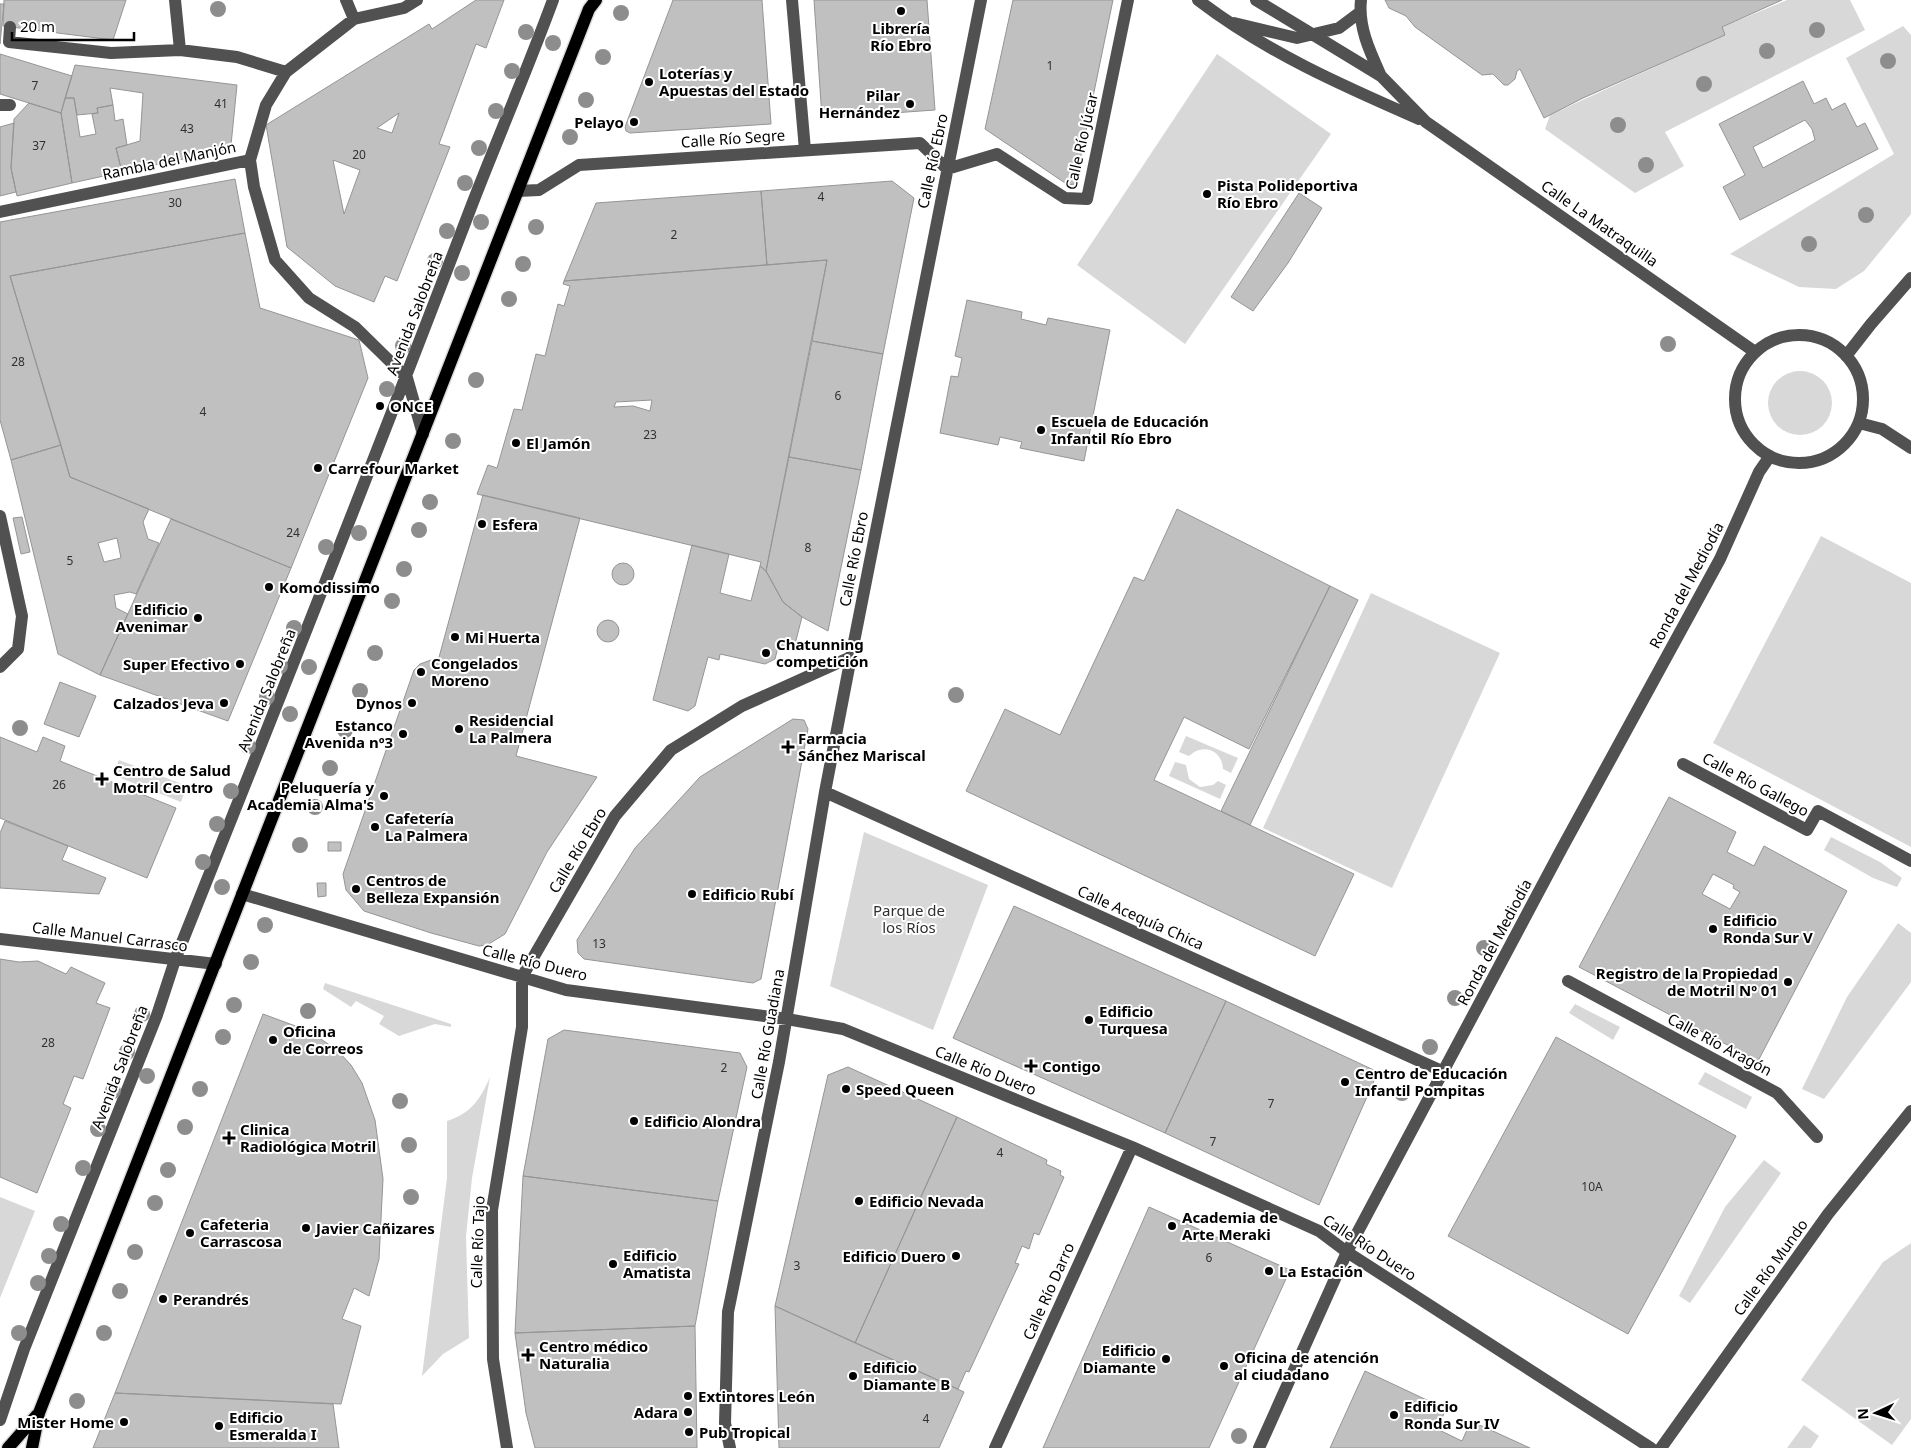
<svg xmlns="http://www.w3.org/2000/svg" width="1911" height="1448" font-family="'Noto Sans',sans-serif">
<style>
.green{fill:#d8d8d8}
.building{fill:#c0c0c0;stroke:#959595;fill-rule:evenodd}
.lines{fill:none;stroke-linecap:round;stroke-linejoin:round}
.major-casing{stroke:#dbdbdb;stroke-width:15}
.minor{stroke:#515151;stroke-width:12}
.major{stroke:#000;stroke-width:12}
.tree{fill:#8d8d8d}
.poi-dot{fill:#000;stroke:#fff;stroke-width:2}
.labels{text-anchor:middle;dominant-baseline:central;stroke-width:4;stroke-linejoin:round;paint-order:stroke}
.number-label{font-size:12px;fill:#303030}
.poi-label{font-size:15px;font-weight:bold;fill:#000;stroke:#fff;text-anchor:start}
.street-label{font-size:15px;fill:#000;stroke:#fff}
.park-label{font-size:15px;fill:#2f2f2f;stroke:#fff}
</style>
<rect width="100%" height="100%" fill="#fff"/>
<path class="green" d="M1787 0H1850L1865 30 1665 132 1684 166 1635 193 1545 129 1550 115 1724 35 1722 27Z
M1903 26 1911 35V214L1864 271 1836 289 1799 287 1730 254 1894 154 1846 58Z
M1217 54 1331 134 1185 344 1077 265Z
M1768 403a32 32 0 1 1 64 0a32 32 0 1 1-64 0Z
M1821 536 1911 583V847L1713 743Z
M1371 593 1500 653 1392 888 1263 828Z
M1186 736 1238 758 1231 773 1223 769C1222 750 1203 743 1189 756L1179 752Z
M119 760 187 786 181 802 113 775Z
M1175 762 1186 765 1189 779 1200 787 1213 785 1218 781 1226 785 1220 799 1169 776Z
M864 832 988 885 933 1030 830 986Z
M1831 837 1880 862 1902 878 1897 887 1873 878 1824 850Z
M1898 923 1911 933V982L1824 1099 1802 1089 1847 997Z
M325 983 451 1024V1027L435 1024 399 1036 379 1024 384 1016 356 1001 351 1007 323 989Z
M1575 1004 1620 1027 1613 1040 1569 1013Z
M1705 1072 1752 1097 1746 1109 1698 1084Z
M490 1077 472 1178 466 1236 469 1338 443 1354 422 1376 447 1178V1121C471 1113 480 1100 490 1077Z
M1764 1160 1781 1173 1690 1303 1679 1296 1725 1207Z
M0 1197 35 1211 0 1298Z
M1911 1243V1419L1892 1445 1801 1380 1883 1262Z
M1804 1425 1819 1436 1811 1448H1787Z"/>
<path class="building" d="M4 0H126L113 40 3 26Z
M476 0H504L486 48 476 44 439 144 450 147 397 281 385 276 374 302 335 286 287 247 266 125 429 24 432 29ZM399 113 392 133 377 128ZM333 160 360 170 344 214Z
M673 0H762L771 124 630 133 626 131 625 127Z
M814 0H927L935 110 822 118Z
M1013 0H1113L1075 184 1068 185 985 129Z
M1385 0H1782L1722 27 1725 35 1583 98 1544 118 1520 69 1517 71 1515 79 1508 85H1504L1493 74 1482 75 1415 27 1406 16 1389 8Z
M0 4H4L0 44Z
M0 54 72 76 61 113 0 94Z
M75 65 237 85 231 145 221 151 122 172 116 148 140 141 143 93 110 88 113 105 97 108 98 113 77 115 74 98H65Z
M1803 81 1814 104 1826 98 1832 110 1845 103 1857 127 1865 123 1878 149 1740 220 1723 187 1745 175 1719 124ZM1805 120 1812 129 1815 140 1763 168 1753 147Z
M65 98H74L80 137 96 134 92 114 98 113 97 108 113 105 115 121 123 119 127 145 116 148 122 172 72 183 61 113Z
M29 103 61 113 72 183 17 196 11 168 14 119Z
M14 123 11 168 16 192 0 196V127Z
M235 179 245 233 10 276 61 445 11 460 0 420V222Z
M892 181 914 198 883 354 812 341 827 260 767 265 761 191Z
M761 191 767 265 564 281 596 203Z
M1299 193 1322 208 1288 263 1253 311 1231 297Z
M245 233 260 308 359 340 368 378 291 568 70 477 10 276Z
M827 260 766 571 760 566 761 562 477 494 488 465 497 468 514 409 522 410 536 354 545 356 558 304 564 306 570 286 563 284 564 281ZM652 400 650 411 633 406 614 407 616 402Z
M967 300 1022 312 1021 319 1046 325 1048 318 1110 330 1084 461 1020 448 1022 442 1000 437 998 445 940 433 951 376 958 377 962 358 955 356Z
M812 341 883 354 861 470 789 457Z
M61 445 70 477 149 509 143 522 148 539 159 543 136 594 130 592 114 595 116 608 128 614 100 675 58 654 11 460ZM117 538 121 558 104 562 98 543Z
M789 457 861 470 828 631 802 617 783 602 766 571Z
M483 495 580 518 516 756 597 777 547 852 505 934 487 945 479 946 431 933 364 911 346 890 343 874 414 670 420 664 431 660 438 661Z
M1177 509 1330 586 1249 749 1184 717 1154 780 1354 874 1315 956 966 791 1005 709 1060 735 1134 577 1144 581Z
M22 517 30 552 21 554 13 518Z
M171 519 291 568 228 721 100 675Z
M692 545 729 554 720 593 751 601 760 566 766 571 783 602 802 617 794 648 791 650 778 647 775 659 765 664 720 654 719 660 708 657 695 706 688 711 653 700Z
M612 574a11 11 0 1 1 22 0a11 11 0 1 1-22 0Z
M1330 586 1358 600 1250 825 1221 811Z
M597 631a11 11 0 1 1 22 0a11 11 0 1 1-22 0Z
M60 682 96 696 79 737 44 724Z
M793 719 804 720 808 729 761 979 753 983 584 959 578 953 577 940 635 848 700 777Z
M0 737 37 752 43 737 65 746 60 761 176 808 147 878 0 818Z
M1669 797 1736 832 1727 852 1754 866 1764 846 1847 891 1758 1061 1579 967ZM1713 874 1734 885 1733 888 1740 892 1730 909 1702 894Z
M5 821 68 846 62 860 106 878 99 894 0 888V833Z
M328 842H341V851H328Z
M317 883H326V896L318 897Z
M1014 906 1226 1001 1165 1133 953 1038Z
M0 959 19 962 38 961 66 974 71 967 105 983 96 1003 110 1008 83 1079 74 1076 63 1104 71 1108 37 1193 0 1177Z
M1226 1001 1378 1072 1319 1205 1165 1133Z
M263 1014 309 1031 337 1050 351 1065 362 1083 375 1120 383 1179 379 1259 369 1296 354 1288 342 1319 361 1326 341 1404 115 1393Z
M564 1030 740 1053 747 1067 718 1201 523 1176 548 1039Z
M1556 1037 1736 1136 1628 1334 1448 1236Z
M848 1067 957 1117 855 1343 775 1306 828 1075Z
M957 1117 1047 1160 1046 1164 1061 1171 1060 1175 1064 1177 1039 1235 1034 1233 1029 1249 1022 1246 1015 1263 1019 1264 969 1372 966 1371 958 1389 855 1343Z
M523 1176 718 1201 695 1326 515 1333Z
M1149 1207 1290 1270 1209 1448H1043Z
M775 1306 964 1392 939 1448H779Z
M695 1326 697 1448H535L526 1413 515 1333Z
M1365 1371 1446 1409 1437 1429 1462 1441 1471 1421 1530 1448H1330Z
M115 1393 333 1404 339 1448H93Z"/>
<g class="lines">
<defs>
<path id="major" d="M8 1448 37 1415
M32 1448 39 1413 589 9 596 0"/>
</defs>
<use href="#major" class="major-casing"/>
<path class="minor" d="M175 0 180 50
M346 0 354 19
M792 0 805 150
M1198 0C1266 52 1341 85 1419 119
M1256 0 1381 76 1426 122 1755 352
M1361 0C1358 27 1370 52 1381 76
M1234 23 1297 38 1339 28 1359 13
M10 27 9 42 111 53 180 50 237 57 286 72
M0 105H10
M250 160 254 187 275 260 309 298 355 327 407 378 423 434
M518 191 539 190 579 165 920 143 947 169 997 154 1065 198 1087 199 1128 0
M0 212 250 160 266 105 286 72 354 19 404 8 417 0
M1735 399a64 64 0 1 1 128 0a64 64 0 1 1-128 0Z
M1846 356 1871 324 1911 278
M1859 423 1882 429 1911 448
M0 516 22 616 18 649 0 667
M1683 764 1807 830 1818 811 1911 861
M825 792 1444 1072
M242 894 566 990 787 1019 843 1029 1132 1147 1319 1231 1347 1252 1651 1448
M0 939 216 964
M1568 981 1777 1093 1817 1137
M0 1420 24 1349 157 1015 175 960C276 708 376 456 473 202 499 135 528 68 553 0
M507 1448 493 1359 492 1210 522 1027V977L615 816 671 750 742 706 851 657 981 0
M730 1448 725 1423 728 1312 779 1062 825 792 851 657
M995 1448 1132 1147
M1259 1448 1347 1252 1561 850 1720 559 1759 472 1770 456
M1661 1448 1828 1214 1911 1111"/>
<use href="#major" class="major"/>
</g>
<g class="tree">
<circle cx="218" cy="9" r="8"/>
<circle cx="621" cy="13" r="8"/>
<circle cx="1817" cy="30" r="8"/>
<circle cx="526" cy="32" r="8"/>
<circle cx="553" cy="43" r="8"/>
<circle cx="1767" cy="51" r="8"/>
<circle cx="603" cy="57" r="8"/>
<circle cx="1888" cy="61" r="8"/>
<circle cx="512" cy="71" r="8"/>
<circle cx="1704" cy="84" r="8"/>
<circle cx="586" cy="100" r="8"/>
<circle cx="496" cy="111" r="8"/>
<circle cx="1618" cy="125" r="8"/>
<circle cx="570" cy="137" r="8"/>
<circle cx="479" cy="148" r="8"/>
<circle cx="1646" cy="165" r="8"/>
<circle cx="465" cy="183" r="8"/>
<circle cx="1866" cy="215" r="8"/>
<circle cx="481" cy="222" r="8"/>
<circle cx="536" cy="227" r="8"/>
<circle cx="447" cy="231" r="8"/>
<circle cx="1809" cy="244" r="8"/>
<circle cx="435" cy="261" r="8"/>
<circle cx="523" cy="264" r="8"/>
<circle cx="462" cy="273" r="8"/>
<circle cx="509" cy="299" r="8"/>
<circle cx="1668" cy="344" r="8"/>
<circle cx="403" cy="346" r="8"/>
<circle cx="476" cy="380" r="8"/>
<circle cx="387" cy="389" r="8"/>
<circle cx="453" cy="441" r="8"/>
<circle cx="430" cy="502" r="8"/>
<circle cx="419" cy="530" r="8"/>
<circle cx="359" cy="533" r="8"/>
<circle cx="326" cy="547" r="8"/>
<circle cx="404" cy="569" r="8"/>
<circle cx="392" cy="601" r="8"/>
<circle cx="294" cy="628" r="8"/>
<circle cx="375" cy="653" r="8"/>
<circle cx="280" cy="666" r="8"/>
<circle cx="309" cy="667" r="8"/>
<circle cx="360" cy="691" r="8"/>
<circle cx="956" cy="695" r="8"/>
<circle cx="267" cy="697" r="8"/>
<circle cx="290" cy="714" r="8"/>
<circle cx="20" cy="728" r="8"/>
<circle cx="345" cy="730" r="8"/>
<circle cx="248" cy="746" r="8"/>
<circle cx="330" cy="768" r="8"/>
<circle cx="231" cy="791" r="8"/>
<circle cx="315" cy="807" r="8"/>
<circle cx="217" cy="824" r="8"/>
<circle cx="300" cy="845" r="8"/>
<circle cx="203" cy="862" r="8"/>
<circle cx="222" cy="887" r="8"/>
<circle cx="265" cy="925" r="8"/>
<circle cx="1484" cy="948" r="8"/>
<circle cx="251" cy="962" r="8"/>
<circle cx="1455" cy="998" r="8"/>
<circle cx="234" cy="1005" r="8"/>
<circle cx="308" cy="1011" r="8"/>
<circle cx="142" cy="1014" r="8"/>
<circle cx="223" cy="1037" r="8"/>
<circle cx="1430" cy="1047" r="8"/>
<circle cx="127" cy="1052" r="8"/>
<circle cx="147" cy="1076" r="8"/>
<circle cx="200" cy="1089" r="8"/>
<circle cx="113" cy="1091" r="8"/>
<circle cx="1402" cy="1093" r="8"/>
<circle cx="400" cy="1101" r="8"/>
<circle cx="185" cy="1127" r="8"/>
<circle cx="98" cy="1129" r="8"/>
<circle cx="409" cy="1145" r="8"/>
<circle cx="83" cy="1168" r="8"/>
<circle cx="168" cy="1170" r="8"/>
<circle cx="411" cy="1197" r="8"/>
<circle cx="155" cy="1203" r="8"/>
<circle cx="61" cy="1224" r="8"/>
<circle cx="135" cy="1252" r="8"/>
<circle cx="49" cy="1256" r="8"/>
<circle cx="38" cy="1283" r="8"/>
<circle cx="120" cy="1291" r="8"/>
<circle cx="19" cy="1333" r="8"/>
<circle cx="104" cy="1333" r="8"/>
<circle cx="77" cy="1401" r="8"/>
<circle cx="1239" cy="1436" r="8"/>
</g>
<g class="poi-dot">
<circle cx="901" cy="11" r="5"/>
<circle cx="649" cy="82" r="5"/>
<circle cx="910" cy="104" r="5"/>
<circle cx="634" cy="122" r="5"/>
<circle cx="1207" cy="194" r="5"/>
<circle cx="380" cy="406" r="5"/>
<circle cx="1041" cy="430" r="5"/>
<circle cx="516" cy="443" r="5"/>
<circle cx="318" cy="468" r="5"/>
<circle cx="482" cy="524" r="5"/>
<circle cx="269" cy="587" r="5"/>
<circle cx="198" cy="618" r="5"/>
<circle cx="455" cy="637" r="5"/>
<circle cx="766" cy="653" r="5"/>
<circle cx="240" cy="664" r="5"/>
<circle cx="421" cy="672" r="5"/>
<circle cx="224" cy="703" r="5"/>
<circle cx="412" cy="703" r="5"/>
<circle cx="459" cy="729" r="5"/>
<circle cx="403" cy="734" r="5"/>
<path d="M785.5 739.5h5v5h5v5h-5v5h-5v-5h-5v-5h5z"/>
<path d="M99.5 771.5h5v5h5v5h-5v5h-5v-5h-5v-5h5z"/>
<circle cx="384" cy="796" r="5"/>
<circle cx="375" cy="827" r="5"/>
<circle cx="356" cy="889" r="5"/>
<circle cx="692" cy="894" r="5"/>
<circle cx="1713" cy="929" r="5"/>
<circle cx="1788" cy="982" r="5"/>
<circle cx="1089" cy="1020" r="5"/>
<circle cx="273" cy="1040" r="5"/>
<path d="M1028.5 1058.5h5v5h5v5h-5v5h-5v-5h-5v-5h5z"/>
<circle cx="1345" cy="1082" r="5"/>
<circle cx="846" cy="1089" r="5"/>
<circle cx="634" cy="1121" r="5"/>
<path d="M226.5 1130.5h5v5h5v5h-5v5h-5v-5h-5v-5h5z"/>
<circle cx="859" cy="1201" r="5"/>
<circle cx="1172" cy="1226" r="5"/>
<circle cx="306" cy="1228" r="5"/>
<circle cx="190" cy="1233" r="5"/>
<circle cx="956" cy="1256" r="5"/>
<circle cx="613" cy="1264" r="5"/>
<circle cx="1269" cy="1271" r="5"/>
<circle cx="163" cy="1299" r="5"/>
<path d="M525.5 1347.5h5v5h5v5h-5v5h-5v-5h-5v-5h5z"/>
<circle cx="1166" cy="1359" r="5"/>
<circle cx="1224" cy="1366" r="5"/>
<circle cx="853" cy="1376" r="5"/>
<circle cx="688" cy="1396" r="5"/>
<circle cx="688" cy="1412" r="5"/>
<circle cx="1394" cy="1415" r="5"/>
<circle cx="124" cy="1422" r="5"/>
<circle cx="219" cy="1426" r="5"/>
<circle cx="689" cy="1432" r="5"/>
</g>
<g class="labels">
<g class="number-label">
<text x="1050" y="65">1</text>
<text x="35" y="85">7</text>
<text x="221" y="103">41</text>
<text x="187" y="128">43</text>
<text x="39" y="145">37</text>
<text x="359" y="154">20</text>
<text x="821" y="196">4</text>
<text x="175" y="202">30</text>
<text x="674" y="234">2</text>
<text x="18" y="361">28</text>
<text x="838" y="395">6</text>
<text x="203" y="411">4</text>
<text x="650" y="434">23</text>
<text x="293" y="532">24</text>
<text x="808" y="547">8</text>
<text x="70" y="560">5</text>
<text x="59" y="784">26</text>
<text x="599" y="943">13</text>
<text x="48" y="1042">28</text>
<text x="724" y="1067">2</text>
<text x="1271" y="1103">7</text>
<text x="1213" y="1141">7</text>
<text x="1000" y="1152">4</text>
<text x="1592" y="1186">10A</text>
<text x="1209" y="1257">6</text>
<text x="797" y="1265">3</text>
<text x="926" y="1418">4</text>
</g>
<g class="poi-label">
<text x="901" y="28" text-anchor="middle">Librería<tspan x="901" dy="17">Río Ebro</tspan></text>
<text x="659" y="73">Loterías y<tspan x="659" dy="17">Apuestas del Estado</tspan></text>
<text x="900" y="95" text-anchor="end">Pilar<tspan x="900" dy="17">Hernández</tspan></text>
<text x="624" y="122" text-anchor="end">Pelayo</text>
<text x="1217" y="185">Pista Polideportiva<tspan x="1217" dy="17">Río Ebro</tspan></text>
<text x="390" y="406">ONCE</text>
<text x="1051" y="421">Escuela de Educación<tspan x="1051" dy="17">Infantil Río Ebro</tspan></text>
<text x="526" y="443">El Jamón</text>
<text x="328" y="468">Carrefour Market</text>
<text x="492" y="524">Esfera</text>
<text x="279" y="587">Komodissimo</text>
<text x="188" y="609" text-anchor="end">Edificio<tspan x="188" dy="17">Avenimar</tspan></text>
<text x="465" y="637">Mi Huerta</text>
<text x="776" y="644">Chatunning<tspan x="776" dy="17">competición</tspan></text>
<text x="431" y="663">Congelados<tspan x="431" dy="17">Moreno</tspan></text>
<text x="230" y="664" text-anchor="end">Super Efectivo</text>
<text x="214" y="703" text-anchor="end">Calzados Jeva</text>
<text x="402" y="703" text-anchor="end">Dynos</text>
<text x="469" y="720">Residencial<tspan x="469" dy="17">La Palmera</tspan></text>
<text x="393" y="725" text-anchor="end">Estanco<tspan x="393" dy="17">Avenida nº3</tspan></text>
<text x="798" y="738">Farmacia<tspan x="798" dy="17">Sánchez Mariscal</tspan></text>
<text x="113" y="770">Centro de Salud<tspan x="113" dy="17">Motril Centro</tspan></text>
<text x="374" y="787" text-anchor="end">Peluquería y<tspan x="374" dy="17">Academia Alma's</tspan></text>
<text x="385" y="818">Cafetería<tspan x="385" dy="17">La Palmera</tspan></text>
<text x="366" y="880">Centros de<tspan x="366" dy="17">Belleza Expansión</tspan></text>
<text x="702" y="894">Edificio Rubí</text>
<text x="1723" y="920">Edificio<tspan x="1723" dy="17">Ronda Sur V</tspan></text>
<text x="1778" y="973" text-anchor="end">Registro de la Propiedad<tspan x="1778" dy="17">de Motril Nº 01</tspan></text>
<text x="1099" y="1011">Edificio<tspan x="1099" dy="17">Turquesa</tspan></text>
<text x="283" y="1031">Oficina<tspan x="283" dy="17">de Correos</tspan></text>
<text x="1042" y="1066">Contigo</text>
<text x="1355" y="1073">Centro de Educación<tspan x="1355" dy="17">Infantil Pompitas</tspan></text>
<text x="856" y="1089">Speed Queen</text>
<text x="644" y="1121">Edificio Alondra</text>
<text x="240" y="1129">Clinica<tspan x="240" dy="17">Radiológica Motril</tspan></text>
<text x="869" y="1201">Edificio Nevada</text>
<text x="1182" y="1217">Academia de<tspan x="1182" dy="17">Arte Meraki</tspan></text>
<text x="200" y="1224">Cafeteria<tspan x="200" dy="17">Carrascosa</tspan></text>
<text x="316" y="1228">Javier Cañizares</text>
<text x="623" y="1255">Edificio<tspan x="623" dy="17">Amatista</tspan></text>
<text x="946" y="1256" text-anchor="end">Edificio Duero</text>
<text x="1279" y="1271">La Estación</text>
<text x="173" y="1299">Perandrés</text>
<text x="539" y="1346">Centro médico<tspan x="539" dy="17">Naturalia</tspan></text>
<text x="1156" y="1350" text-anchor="end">Edificio<tspan x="1156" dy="17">Diamante</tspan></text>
<text x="1234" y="1357">Oficina de atención<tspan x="1234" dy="17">al ciudadano</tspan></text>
<text x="863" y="1367">Edificio<tspan x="863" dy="17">Diamante B</tspan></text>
<text x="698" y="1396">Extintores León</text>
<text x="1404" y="1406">Edificio<tspan x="1404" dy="17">Ronda Sur IV</tspan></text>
<text x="678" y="1412" text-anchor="end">Adara</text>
<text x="229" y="1417">Edificio<tspan x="229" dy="17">Esmeralda I</tspan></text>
<text x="114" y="1422" text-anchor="end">Mister Home</text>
<text x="699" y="1432">Pub Tropical</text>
</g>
<g class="street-label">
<text transform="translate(733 138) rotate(-4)">Calle Río Segre</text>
<text transform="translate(1081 141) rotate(-77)">Calle Río Júcar</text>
<text transform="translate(169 160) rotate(-12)">Rambla del Manjón</text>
<text transform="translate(932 161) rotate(-78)">Calle Río Ebro</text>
<text transform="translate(1600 223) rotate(35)">Calle La Matraquilla</text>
<text transform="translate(414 313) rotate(-69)">Avenida Salobreña</text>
<text transform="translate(853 559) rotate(-79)">Calle Río Ebro</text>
<text transform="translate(1686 585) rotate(-62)">Ronda del Mediodía</text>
<text transform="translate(266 690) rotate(-68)">Avenida Salobreña</text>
<text transform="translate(1756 784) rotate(28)">Calle Río Gallego</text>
<text transform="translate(577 850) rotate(-59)">Calle Río Ebro</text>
<text transform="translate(1141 917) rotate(24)">Calle Acequía Chica</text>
<text transform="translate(110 936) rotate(7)">Calle Manuel Carrasco</text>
<text transform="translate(1494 942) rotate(-62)">Ronda del Mediodía</text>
<text transform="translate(535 962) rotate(14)">Calle Río Duero</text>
<text transform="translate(767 1034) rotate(-80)">Calle Río Guadiana</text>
<text transform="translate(1720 1044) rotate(28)">Calle Río Aragón</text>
<text transform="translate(119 1067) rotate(-69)">Avenida Salobreña</text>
<text transform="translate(986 1070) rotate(22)">Calle Río Duero</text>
<text transform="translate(477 1242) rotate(-88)">Calle Río Tajo</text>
<text transform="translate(1370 1247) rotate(33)">Calle Río Duero</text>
<text transform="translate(1770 1267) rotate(-54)">Calle Río Mundo</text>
<text transform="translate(1048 1291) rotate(-66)">Calle Río Darro</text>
</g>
<g class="park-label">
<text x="909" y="910">Parque de<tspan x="909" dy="17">los Ríos</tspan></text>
</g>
</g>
<g transform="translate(1876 1413) rotate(266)" stroke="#ffffff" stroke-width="4" paint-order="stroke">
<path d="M0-4L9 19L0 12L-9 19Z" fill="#000000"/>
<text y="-8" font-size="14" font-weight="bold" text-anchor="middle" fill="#000000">N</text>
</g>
<path d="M12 32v8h122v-8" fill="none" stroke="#000000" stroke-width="2.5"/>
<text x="20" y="32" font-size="15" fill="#000000" stroke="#ffffff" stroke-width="4" paint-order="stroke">20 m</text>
</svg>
